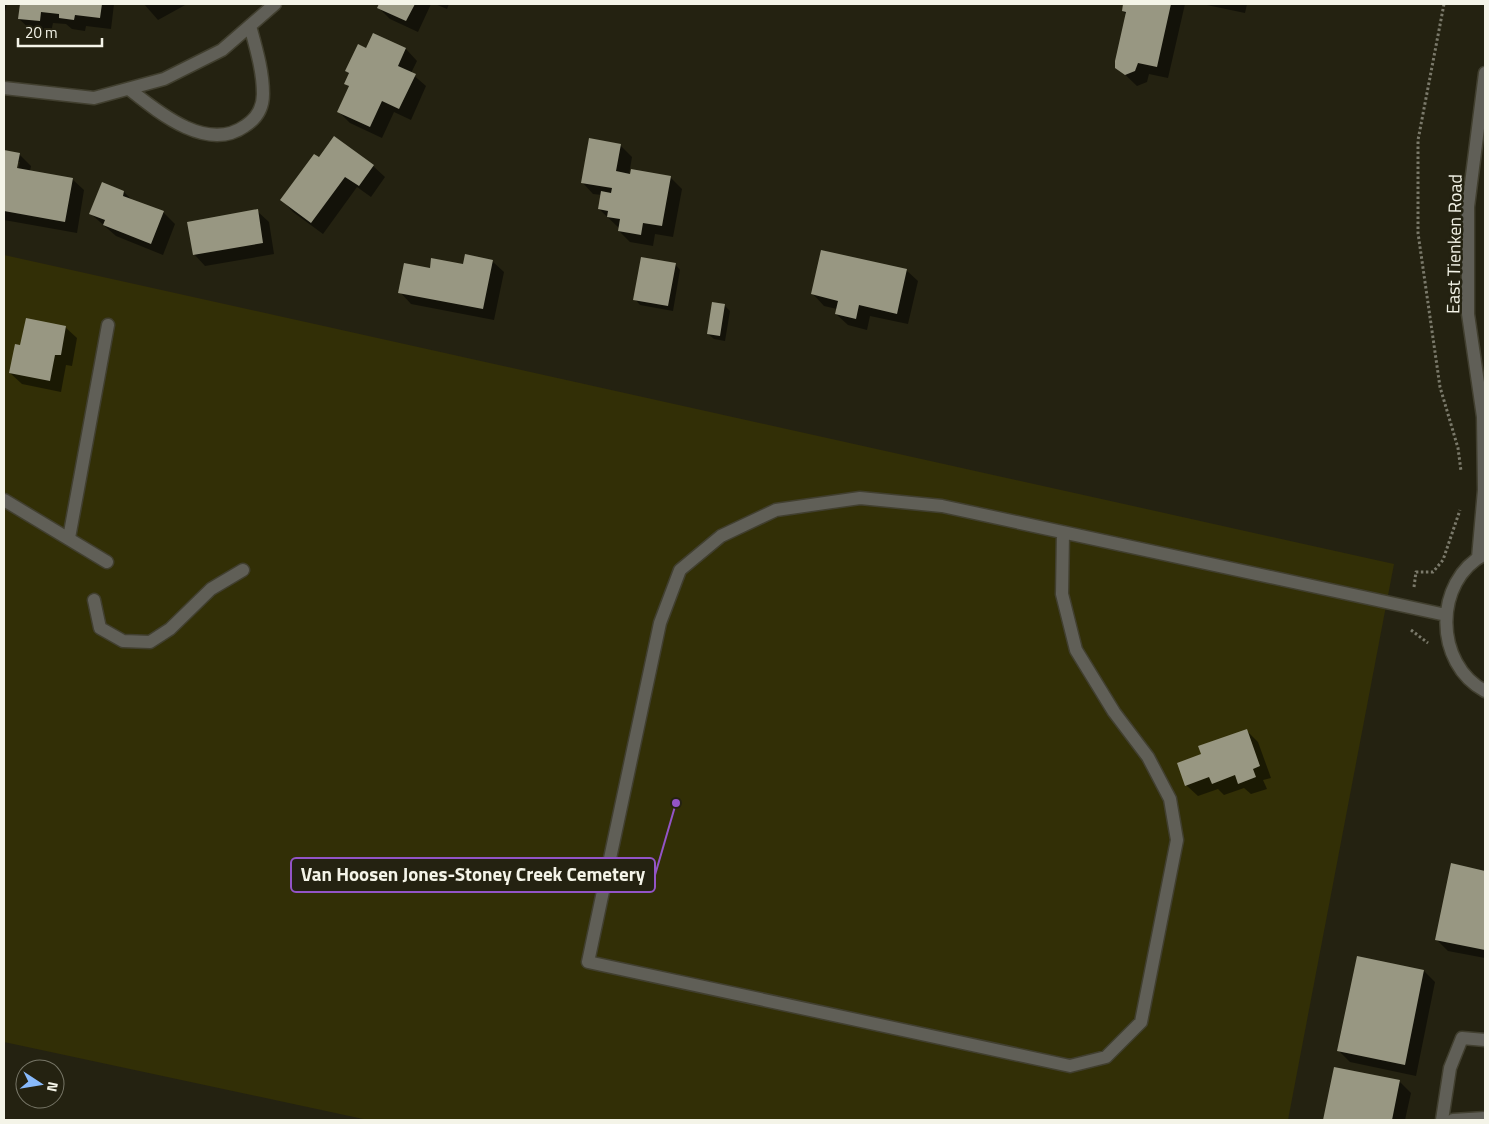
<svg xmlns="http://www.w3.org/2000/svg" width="1489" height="1124" font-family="'Titillium Web',sans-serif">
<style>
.green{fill:#322f06}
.shadow{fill:#0007;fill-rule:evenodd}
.building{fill:#989782}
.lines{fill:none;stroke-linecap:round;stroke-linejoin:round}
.minor-casing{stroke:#413f2f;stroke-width:15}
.path{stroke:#7b7a6b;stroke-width:3;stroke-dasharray:2.5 2.5;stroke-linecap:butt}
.minor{stroke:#605f57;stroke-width:12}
.labels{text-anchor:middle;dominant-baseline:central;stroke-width:5;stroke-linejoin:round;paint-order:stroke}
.street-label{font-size:18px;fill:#f4f4e8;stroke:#242211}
.leader{fill:none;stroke:#9354c7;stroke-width:2}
.callout-dot{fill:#9354c7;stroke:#242211;stroke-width:2}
.callout{fill:#242211;stroke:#9354c7;stroke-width:2}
.callout-label{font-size:19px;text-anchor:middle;font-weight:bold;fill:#f4f4e8}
</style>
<rect width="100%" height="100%" fill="#242211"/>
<path class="green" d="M4 255 1394 564 1288 1120H368L4 1042Z"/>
<path class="shadow" d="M4 4H7L4 15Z
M21 4H114L111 29 86 26 85 31 72 29 66 24 53 23 51 32 31 30 19 19Z
M144 4H187L158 20Z
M380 4H431L418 32 390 19 379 8Z
M435 4H449L447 9Z
M1125 4H1185L1168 78 1149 74 1147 82 1137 86 1117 67 1127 15 1123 11Z
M1202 4H1247L1245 13Z
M374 34 406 49 417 61 411 73 426 86 411 120 394 112 382 138 350 123 338 111 349 87 346 83 350 75 346 71 367 49Z
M620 145 632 157 629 175 670 177 682 189 673 237 655 234 653 246 630 242 619 231V228L599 209 602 195 593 194 582 182Z
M4 152 19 154 31 166 30 171 72 179 84 190 77 233 4 220ZM17 162H20L17 174H15Z
M319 159 373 166 385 177 371 197 357 187 323 234 293 212 282 200Z
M124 192 133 201 163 212 175 224 163 255 116 236 91 214Z
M257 211 269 222 274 254 205 266 194 254Z
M492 261 504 272 494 320 411 304 400 292 431 270Z
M675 264 680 270 673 311 640 305 635 299Z
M906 270 918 281 908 324 870 316 867 330 848 325 836 314 837 309 824 306 813 294Z
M724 305 730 311 725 341 714 339 708 334Z
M65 327 77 338 72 366 66 365 61 392 22 384 10 373Z
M1246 730 1258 742 1271 778 1263 780 1267 789 1251 794 1244 788 1224 795 1218 789 1198 796 1186 785Z
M1452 865 1485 872V958L1448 951 1436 939Z
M1424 971 1435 982 1416 1076 1350 1062 1339 1051Z
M1335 1068 1399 1081 1411 1093 1405 1120H1324Z"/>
<path class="building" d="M20 4H102L100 18 75 15 74 20 59 18V14L41 12 40 21 18 19Z
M379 4H415L406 21 377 8Z
M1123 4H1171L1157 67 1138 63 1135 71 1125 75 1115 68V61L1126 12 1122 11Z
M373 33 406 48 398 66 416 74 399 109 382 101 370 127 337 112 349 86 344 84 349 73 345 71 358 44 366 48Z
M334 136 374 165 359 186 345 177 311 223 280 200 314 154 319 157Z
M589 138 621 144 616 171 630 174 631 169 671 176 662 226 643 223 641 235 618 231 620 219 607 217 608 211 598 209 601 191 611 193 612 188 581 183Z
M4 150 20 153 17 168 73 178 65 222 4 211Z
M102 182 124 191 123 196 164 211 151 244 103 225 105 220 89 214Z
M258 209 263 243 193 255 187 222Z
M821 250 907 269 897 314 859 305 856 319 835 314 838 301 811 294Z
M465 254 493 260 483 309 398 293 404 263 430 268 431 258 463 264Z
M641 257 676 263 668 306 633 300Z
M712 302 725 304 720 336 707 334Z
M26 318 66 326 61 355H55L50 381 9 373 15 344 20 345Z
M1247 729 1260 766 1253 769 1256 777 1238 784 1235 775 1212 784 1209 777 1185 786 1177 763 1201 754 1198 746Z
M1451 863 1485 871V950L1435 940Z
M1357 956 1424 970 1405 1065 1337 1051Z
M1334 1067 1400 1080 1392 1120H1323Z"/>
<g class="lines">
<defs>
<path id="minor" d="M4 88 94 98 164 79 222 50 275 4
M129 89C158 112 207 153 245 126 256 119 263 108 263 94 263 71 256 48 250 26
M4 500 107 562
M1063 533 1062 594 1076 650 1114 712 1148 757 1170 799 1177 840 1141 1022 1106 1057 1070 1066 588 962 660 623 680 570 721 536 776 510 860 498 942 506 1446 615
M69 538 108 325
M1485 554C1433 581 1434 664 1485 691
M1478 558 1484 490 1483 417 1468 314V207L1485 73
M94 600 100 628 123 641 150 642 170 629 211 589 243 570
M1442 1120 1450 1068 1462 1038 1485 1040
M1453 1120 1485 1118"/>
</defs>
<use href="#minor" class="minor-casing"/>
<path class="path" d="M1444 4 1418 140V233L1440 387 1458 448 1461 471
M1414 587 1416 572H1433L1443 560 1460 510
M1411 630 1428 643"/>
<use href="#minor" class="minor"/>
</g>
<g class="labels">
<g class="street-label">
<text transform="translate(1454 244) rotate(-89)">East Tienken Road</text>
</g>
</g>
<path class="leader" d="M676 803L655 875"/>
<circle class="callout-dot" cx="676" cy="803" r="5"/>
<rect class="callout" x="291" y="858" width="364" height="34" rx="5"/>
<g class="callout-label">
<text x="473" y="881">Van Hoosen Jones-Stoney Creek Cemetery</text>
</g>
<rect width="1489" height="1124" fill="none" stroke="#f4f4e8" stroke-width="10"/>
<g transform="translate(40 1084) rotate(102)"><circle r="24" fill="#242211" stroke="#777667"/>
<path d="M0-4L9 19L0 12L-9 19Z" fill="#88bafc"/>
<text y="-8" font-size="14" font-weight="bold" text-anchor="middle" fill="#f4f4e8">N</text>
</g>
<path d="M18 38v8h84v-8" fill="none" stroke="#f4f4e8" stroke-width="2.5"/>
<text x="25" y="38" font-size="15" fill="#f4f4e8" stroke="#242211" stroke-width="4" paint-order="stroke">20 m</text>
</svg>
